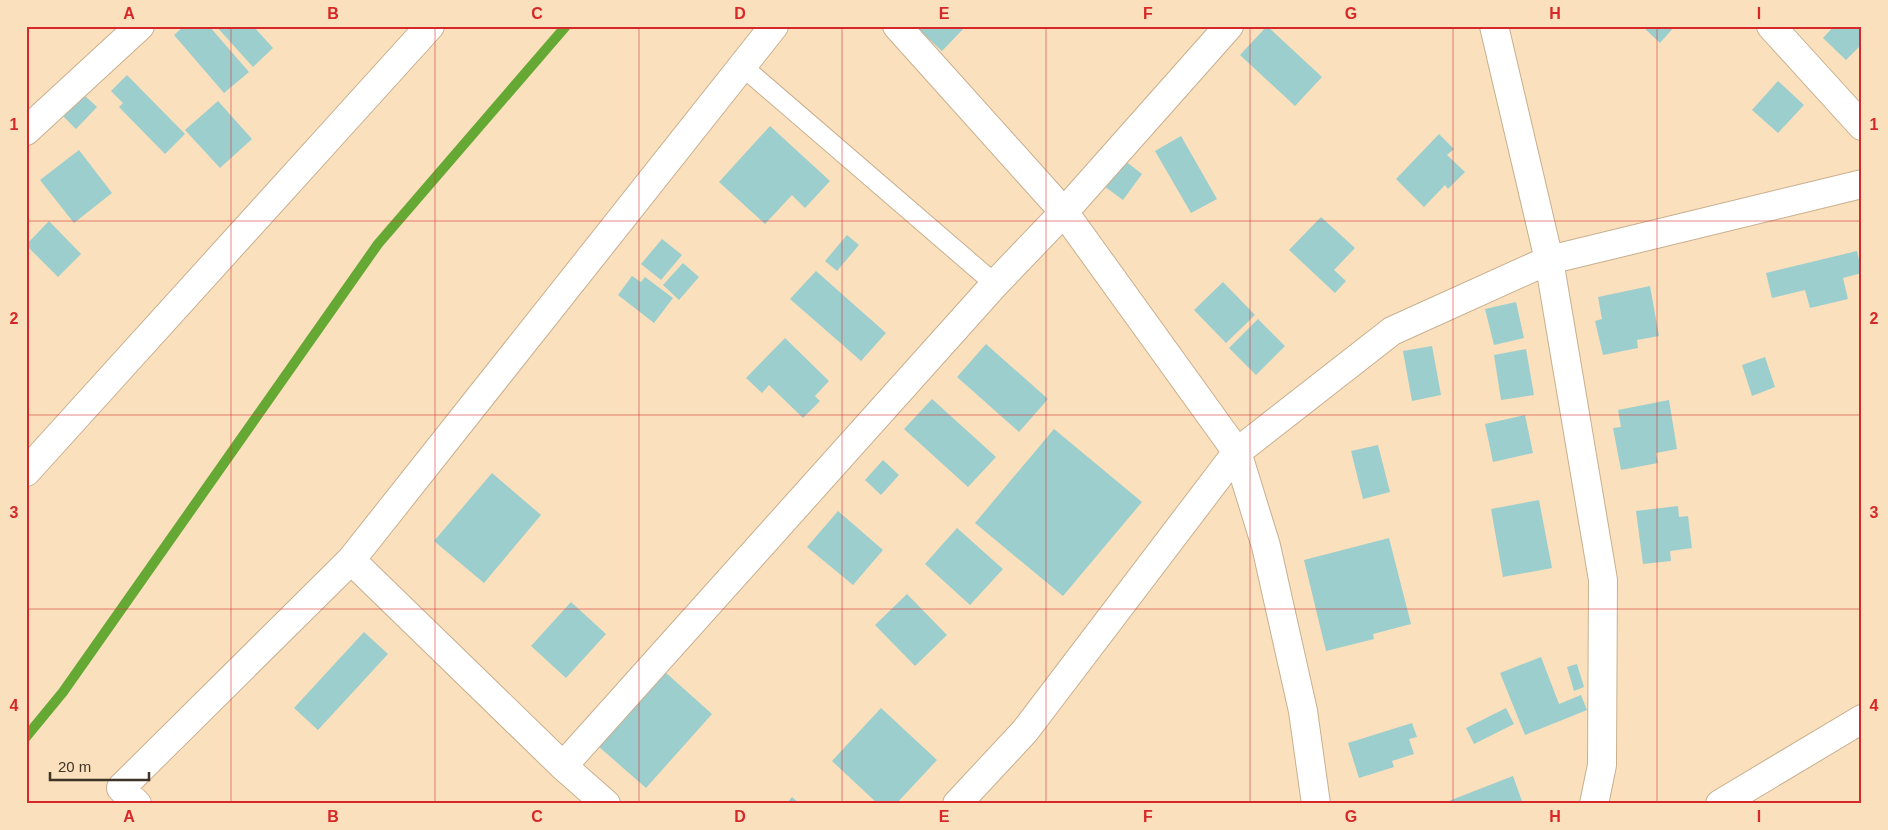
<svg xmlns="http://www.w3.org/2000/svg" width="1888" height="830" font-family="Helvetica,sans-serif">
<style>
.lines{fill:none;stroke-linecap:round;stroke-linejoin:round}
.stream{stroke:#65a834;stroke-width:10}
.building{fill:#9bcecd}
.service-casing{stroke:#c8af8e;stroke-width:21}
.minor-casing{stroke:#c8af8e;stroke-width:30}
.tertiary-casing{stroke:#c8af8e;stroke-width:30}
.service{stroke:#fff;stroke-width:19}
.minor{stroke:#fff;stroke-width:28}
.tertiary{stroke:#fff;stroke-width:28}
.grid{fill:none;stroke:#d62828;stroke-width:1;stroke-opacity:0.55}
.neatline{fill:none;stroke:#d62828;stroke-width:2}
.grid-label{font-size:16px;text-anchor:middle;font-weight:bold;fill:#d62828}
</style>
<rect width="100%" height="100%" fill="#fae0bd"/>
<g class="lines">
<path class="stream" d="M26 737 63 692 378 244 566 26"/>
</g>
<path class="building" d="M184 26H209L249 72 224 93 174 35Z
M216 26H253L273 48 253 67Z
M915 26H966L942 51Z
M1267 26 1322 77 1295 106 1240 55Z
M1642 26H1675L1660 43Z
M1834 26H1862V44L1846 60 1823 38Z
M127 75 185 134 165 154 119 107 123 103 111 91Z
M1778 81 1804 105 1778 133 1752 110Z
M83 94 97 107 76 129 63 116Z
M218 101 252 139 220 168 185 130Z
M770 126 830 181 805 208 792 195 765 224 719 182Z
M1439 134 1454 149 1447 155 1465 172 1448 189 1445 185 1424 207 1396 179Z
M1181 136 1217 199 1191 213 1155 151Z
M79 150 112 193 74 223 40 180Z
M1124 160 1142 174 1123 200 1104 186Z
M1321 217 1355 248 1334 270 1346 281 1335 293 1289 250Z
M49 221 81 254 58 277 26 245Z
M847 235 859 245 837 271 825 261Z
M662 239 682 255 661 280 641 264Z
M1857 251 1862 273 1843 278 1848 299 1810 308 1805 290 1772 298 1766 273Z
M683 263 699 277 679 300 663 285Z
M816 271 886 333 861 361 790 299Z
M632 276 641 282 645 277 673 298 654 323 618 295Z
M1223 282 1255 315 1226 343 1194 310Z
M1650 286 1659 336 1637 340 1638 348 1603 355 1595 321 1602 319 1598 297Z
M1516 302 1524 338 1494 345 1485 309Z
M1258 319 1285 346 1256 375 1229 348Z
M785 338 829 381 815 396 820 401 803 418 769 385 762 393 746 378Z
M986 344 1048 399 1019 432 957 377Z
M1432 346 1441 395 1412 401 1403 351Z
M1526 349 1534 395 1501 400 1494 355Z
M1765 357 1775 387 1752 396 1742 365Z
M932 399 996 457 968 487 904 429Z
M1669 400 1677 449 1656 453 1658 463 1621 470 1613 428 1621 427 1618 410Z
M1525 415 1533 453 1493 462 1485 424Z
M1054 429 1142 502 1063 596 975 523Z
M1378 445 1390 492 1363 499 1351 451Z
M883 460 899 475 881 495 865 480Z
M492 473 541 515 484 583 434 541Z
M1539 500 1552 568 1503 577 1491 509Z
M1678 506 1679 517 1688 516 1692 548 1670 551 1671 561 1643 564 1636 511Z
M838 511 883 550 853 585 807 547Z
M957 528 1003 569 970 605 925 564Z
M1389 538 1411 624 1373 634 1374 639 1326 651 1304 560Z
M907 594 947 635 915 666 875 625Z
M571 602 606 634 566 678 531 646Z
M364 632 388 654 318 730 294 708Z
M1541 657 1559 704 1581 695 1587 710 1525 735 1500 673Z
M1577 664 1584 687 1574 691 1567 667Z
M665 672 712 714 646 788 598 746Z
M881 708 937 760 896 804H878L832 761Z
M1506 708 1514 724 1474 744 1466 728Z
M1412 723 1417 737 1409 739 1414 754 1392 761 1394 767 1359 778 1348 743Z
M1513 776 1523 804H1441Z
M792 797 800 804H786Z"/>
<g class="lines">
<defs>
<path id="service" d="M742 66 995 284"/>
<path id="minor" d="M897 26 1064 212 1237 452 1266 546 1303 711 1316 804
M1494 26 1549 260 1603 580 1602 765 1594 804
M26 131 140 26
M26 472 430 26
M351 560 563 766 606 804
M563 766 995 284 1064 212 1229 26
M137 804 121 788 351 560 774 26
M957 804 1025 731 1237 452 1392 331 1549 260 1862 184
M1720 804 1862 719"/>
<path id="tertiary" d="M1771 26 1862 126"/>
</defs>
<use href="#service" class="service-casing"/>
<use href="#minor" class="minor-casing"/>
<use href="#tertiary" class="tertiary-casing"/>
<use href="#service" class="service"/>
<use href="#minor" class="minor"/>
<use href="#tertiary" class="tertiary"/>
</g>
<path class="grid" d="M231 26V804M435 26V804M639 26V804M842 26V804M1046 26V804M1250 26V804M1453 26V804M1657 26V804M26 221H1862M26 415H1862M26 609H1862"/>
<rect width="1888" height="830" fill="none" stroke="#fae0bd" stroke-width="55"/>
<path d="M50 772v8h99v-8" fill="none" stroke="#3d3326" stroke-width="2.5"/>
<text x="58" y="772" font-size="15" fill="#3d3326" stroke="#fae0bd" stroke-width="4" paint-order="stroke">20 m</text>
<rect x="28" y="28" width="1832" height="774" class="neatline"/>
<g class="grid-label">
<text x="129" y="19">A</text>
<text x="333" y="19">B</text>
<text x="537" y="19">C</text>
<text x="740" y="19">D</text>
<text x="944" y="19">E</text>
<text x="1148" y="19">F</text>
<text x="1351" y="19">G</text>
<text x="1555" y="19">H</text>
<text x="1759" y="19">I</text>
<text x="14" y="130">1</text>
<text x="1874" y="130">1</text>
<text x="14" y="324">2</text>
<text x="1874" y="324">2</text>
<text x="14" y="518">3</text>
<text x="1874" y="518">3</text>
<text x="14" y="711">4</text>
<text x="1874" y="711">4</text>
<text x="129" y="822">A</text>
<text x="333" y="822">B</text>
<text x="537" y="822">C</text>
<text x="740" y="822">D</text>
<text x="944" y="822">E</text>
<text x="1148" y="822">F</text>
<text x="1351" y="822">G</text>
<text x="1555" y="822">H</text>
<text x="1759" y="822">I</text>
</g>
</svg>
